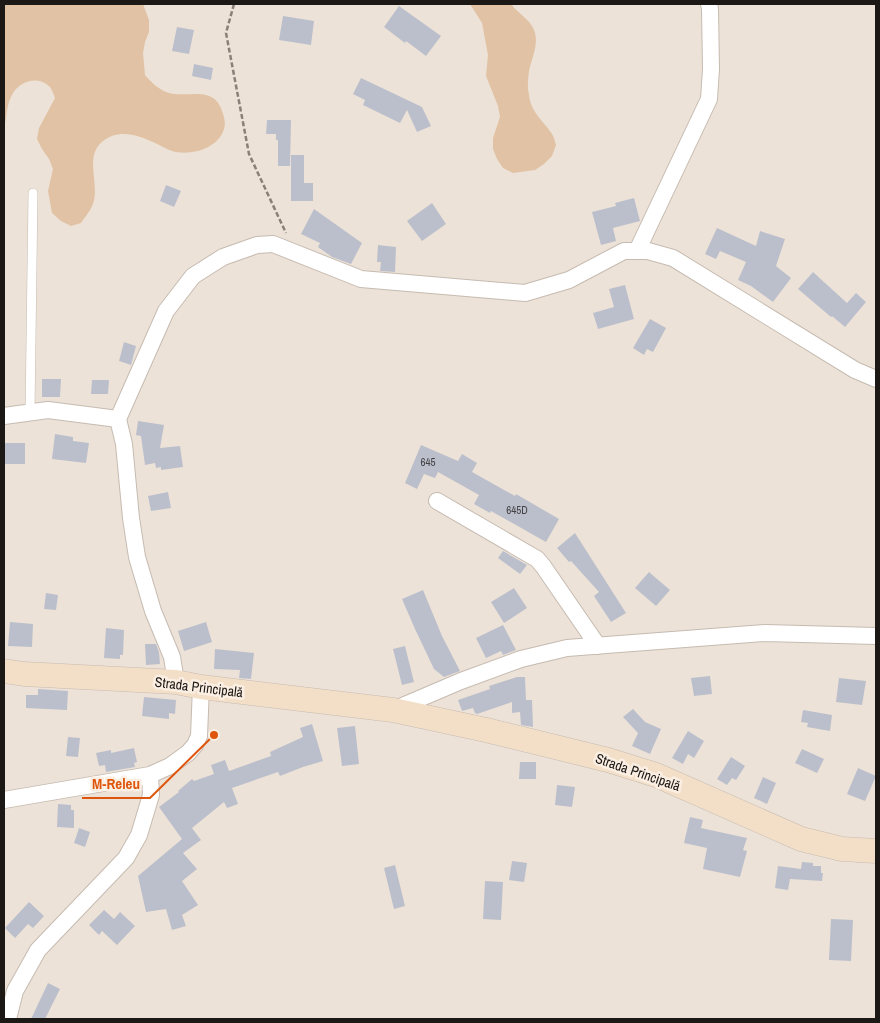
<svg xmlns="http://www.w3.org/2000/svg" width="880" height="1023" font-family="'Archivo Narrow',sans-serif">
<style>
.green{fill:#e1c2a4}
.building{fill:#bbbfcc}
.lines{fill:none;stroke-linecap:round;stroke-linejoin:round}
.lane-casing{stroke:#c6bbb1;stroke-width:10}
.street-casing{stroke:#c6bbb1;stroke-width:18}
.secondary-casing{stroke:#c6bbb1;stroke-width:25}
.path{stroke:#888079;stroke-width:2.5;stroke-dasharray:5 2.5;stroke-linecap:butt}
.lane{stroke:#fff;stroke-width:9}
.street{stroke:#fff;stroke-width:16}
.secondary{stroke:#f3dfc8;stroke-width:24}
.labels{text-anchor:middle;dominant-baseline:central;stroke-width:5;stroke-linejoin:round;paint-order:stroke}
.number-label{font-size:11px;fill:#444243}
.street-label{font-size:14px;fill:#1c1815;stroke:#fbefe4}
.leader{fill:none;stroke:#de560c;stroke-width:2}
.callout-dot{fill:#de560c;stroke:#fbefe4;stroke-width:2}
.callout-label{font-size:15px;text-anchor:middle;font-weight:bold;fill:#de560c;stroke:#fbefe4;stroke-width:5;stroke-linejoin:round;paint-order:stroke}
</style>
<rect width="100%" height="100%" fill="#ede2d7"/>
<path class="green" d="M4 4H143L149 20V32L145 42 143 53 145 75C152 83 159 90 169 93 188 98 214 85 222 111 224 116 226 123 224 129 218 148 194 155 176 152 169 151 162 146 155 143 138 135 118 128 102 142 84 157 100 184 93 204 91 210 85 217 81 223L71 226 61 221 52 213 48 191 53 169 49 159 42 149 37 139 39 128 55 98C54 95 52 90 50 87 37 74 17 82 11 97 6 107 7 118 4 128Z
M470 4H511C517 12 527 18 532 26 541 40 532 57 529 71 528 79 527 87 529 95 531 113 543 120 552 134 554 137 555 142 556 145L552 156 544 164 535 170 513 173 503 168 497 159 493 149V138L500 117 498 106 486 76 488 55 482 23Z"/>
<path class="building" d="M399 6 441 36 426 56 406 41 405 43 384 27Z
M283 16 314 21 311 45 279 40Z
M177 27 194 30 189 54 172 51Z
M194 64 213 68 211 80 192 76Z
M361 78 422 107 431 126 417 132 407 110 400 123 363 105 365 100 353 94Z
M267 120H291L290 166H278V140H276V134H266Z
M291 155H304V183H313V201H291Z
M166 185 181 191 174 207 160 201Z
M634 198 640 221 613 228 616 241 601 245 592 212 616 206 615 203Z
M432 203 446 224 422 241 407 221Z
M314 209 362 243 351 264 332 257 318 247 320 243 301 234Z
M717 228 756 246 760 231 785 239 776 266 791 278 773 302 751 286 738 280 746 262 720 251 716 259 705 254Z
M378 245 396 247 395 272 380 271 381 262H377Z
M813 272 847 303 856 293 866 302 845 327 832 316 831 317 798 289Z
M625 285 634 319 598 329 593 313 614 307 609 289Z
M650 319 666 328 653 352 647 349 644 355 633 348Z
M124 342 136 346 131 365 119 361Z
M42 379H61L60 397H42Z
M92 380H109L108 394H91Z
M138 421 164 425 160 448 180 446 183 467 161 470V467L156 468 155 463 145 465 141 436 136 435Z
M55 434 73 437V441L89 443 86 463 52 459Z
M4 443H25V464H4Z
M421 445 458 461 462 454 477 463 472 472 515 496 516 494 559 519 546 542 491 511 490 513 474 504 479 495 438 472 435 478 424 474 417 489 405 483Z
M168 492 171 508 151 511 148 496Z
M575 533 626 613 611 622 594 596 599 592 571 561 569 562 557 548Z
M503 551 527 565 520 574 498 558Z
M649 572 670 590 656 606 635 588Z
M514 588 527 608 504 623 491 602Z
M423 590 442 636 460 671 444 677 434 669 415 629 402 599Z
M46 593 58 595 56 610 44 609Z
M10 622 33 624 32 647 8 646Z
M206 622 212 642 184 651 178 631Z
M503 625 516 650 503 655 501 651 486 658 476 638Z
M106 628 124 630 123 655H120V659L104 658Z
M145 644H156L159 652 160 664 146 665Z
M405 646 414 682 402 685 393 649Z
M215 649 254 653 251 679 239 678 240 670 214 669Z
M710 676 712 694 694 696 691 678Z
M517 677H525L526 700H532L533 727 521 725 520 712 512 713V702L477 714 475 713 473 708 462 711 458 700 490 689 489 686Z
M839 678 866 681 862 705 836 702Z
M38 689 68 691 67 710 26 708V695H38Z
M144 697 176 700 175 714 169 713V719L142 716Z
M633 709 645 722 661 729 650 754 632 746 638 733 623 717Z
M803 710 832 715 830 731 807 727 808 723 801 722Z
M312 724 323 761 303 767 280 776 278 772 232 788 238 804 227 808 224 802 192 828 201 840 183 853 197 869 182 881 198 905 182 915 186 926 172 930 166 909 146 912 138 876 182 839 159 807 179 792 178 791 192 779 194 781 214 774 211 765 225 760 229 771 271 756 270 752 303 737 300 728Z
M355 726 359 764 342 766 337 728Z
M688 731 704 741 694 758 688 754 683 764 672 758Z
M68 737 80 738 78 757 66 756Z
M134 748 137 762 134 763 135 767 106 772 105 765 99 766 96 753 111 750V753Z
M802 749 824 759 817 773 795 763Z
M731 757 745 766 736 780 732 778 727 785 717 779Z
M520 762H536V779H519Z
M858 768 876 776 865 801 847 794Z
M763 777 776 783 767 804 754 798Z
M557 785 575 787 572 807 555 805Z
M58 804 71 805V810H74V828L57 827Z
M690 817 703 820 701 828 747 838 743 850 747 851 740 877 703 869 707 848 684 843Z
M79 828 90 832 85 847 74 843Z
M512 861 527 863 524 882 509 880Z
M802 862 813 863V866H821V873H823L822 881 790 879 788 890 775 888 778 866 801 869Z
M395 865 405 906 394 909 384 868Z
M485 881 503 882 501 920 483 919Z
M29 902 44 916 33 928 28 924 15 938 5 928Z
M104 910 114 919 120 912 135 926 117 945 102 931 99 935 89 925Z
M831 919 853 920 851 961 829 960Z
M48 983 60 989 45 1019H31Z"/>
<g class="lines">
<defs>
<path id="lane" d="M30 413 33 193"/>
<path id="street" d="M637 251 709 99 711 69 710 9 709 4
M4 416 48 410 118 419
M437 501 537 559 543 566 598 646
M176 682 172 657 153 611 137 557 131 518 124 444 118 419 166 311 193 276 223 257 257 245 273 244 361 279 525 293 569 280 624 251H648L673 258 855 370 876 379
M393 710 461 681 521 659 567 648 765 633 876 636
M4 800 150 775 170 766 188 753 195 745 199 736 201 687
M8 1019 15 991 38 950 126 858 139 835 151 795 150 775"/>
<path id="secondary" d="M4 671 24 674 176 682 201 687 393 710 486 730 608 760 656 775 801 839 842 849 876 851"/>
</defs>
<use href="#lane" class="lane-casing"/>
<use href="#street" class="street-casing"/>
<use href="#secondary" class="secondary-casing"/>
<path class="path" d="M234 4 226 33 249 154 286 233"/>
<use href="#lane" class="lane"/>
<use href="#street" class="street"/>
<use href="#secondary" class="secondary"/>
</g>
<g class="labels">
<g class="number-label">
<text x="428" y="462">645</text>
<text x="517" y="510">645D</text>
</g>
<g class="street-label">
<text transform="translate(199 687) rotate(7)">Strada Principală</text>
<text transform="translate(638 772) rotate(19)">Strada Principală</text>
</g>
</g>
<path class="leader" d="M214 735L150 798H82"/>
<circle class="callout-dot" cx="214" cy="735" r="5"/>
<g class="callout-label">
<text x="116" y="789">M-Releu</text>
</g>
<rect width="880" height="1023" fill="none" stroke="#1c1815" stroke-width="10"/>
</svg>
